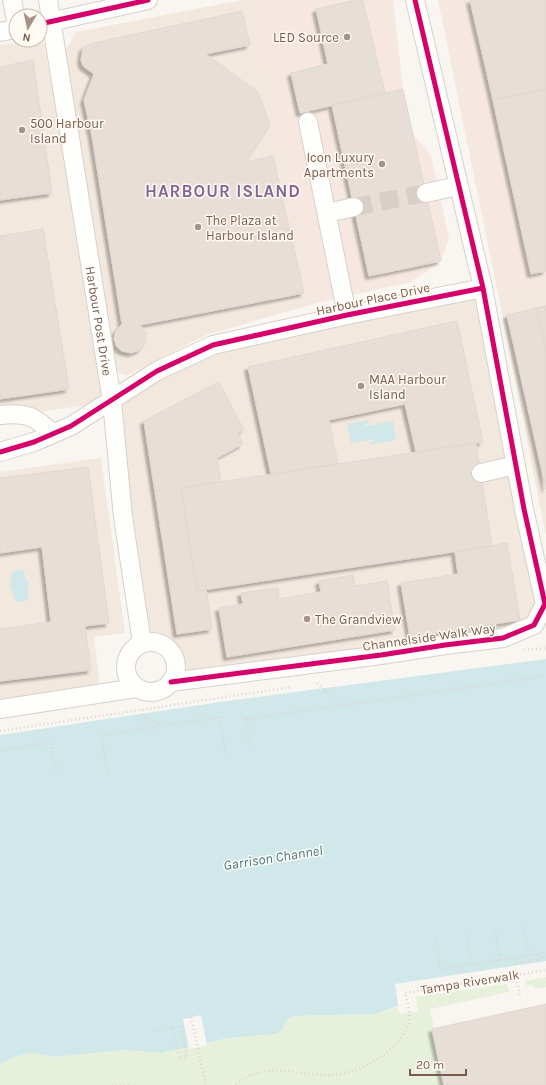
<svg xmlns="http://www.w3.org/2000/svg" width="546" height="1085" font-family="Karla,sans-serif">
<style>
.residential{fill:#f2e8de}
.commercial{fill:#f6e8e1}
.green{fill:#e7f0db}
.water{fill:#d0e8ea}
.pier{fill:#f9f5f0}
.building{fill:#e6ded7;stroke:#e2d8d2;filter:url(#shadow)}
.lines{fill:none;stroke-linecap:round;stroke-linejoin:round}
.minor-tunnel{stroke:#d9cfc7;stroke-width:18;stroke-dasharray:18 9;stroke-linecap:butt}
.minor-casing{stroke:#d7d1cb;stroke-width:20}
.path{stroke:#dcd5d0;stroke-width:2.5;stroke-dasharray:1 3;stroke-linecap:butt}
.minor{stroke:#fefefd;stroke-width:18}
.cycleway-casing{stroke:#fffaf3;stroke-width:8}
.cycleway{stroke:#d6006c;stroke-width:5}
.poi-dot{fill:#a69286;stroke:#fffaf3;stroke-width:1.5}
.labels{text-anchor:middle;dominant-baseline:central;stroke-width:3;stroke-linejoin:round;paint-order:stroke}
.poi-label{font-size:13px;fill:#7a5c4d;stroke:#fffaf3;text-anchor:start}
.street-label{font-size:13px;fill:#7a5c4d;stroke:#fffaf3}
.water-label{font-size:14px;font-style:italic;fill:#437c86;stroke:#fffaf3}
.district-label{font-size:17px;font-weight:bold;letter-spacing:1px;fill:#846695;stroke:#fffaf3}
</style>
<defs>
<filter id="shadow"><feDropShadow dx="-3.5" dy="3.5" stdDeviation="1" flood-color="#0004"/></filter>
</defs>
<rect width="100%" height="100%" fill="#f9f5f0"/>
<path class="residential" d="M243 0H252L316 303 206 335 126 376 116 371 64 53 76 32Z
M40 39H43L112 401 213 345 483 288 545 604 503 638 176 673 175 657 168 648 157 642 142 643 112 401 0 418V45Z
M546 282V536L498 293Z
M101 458 125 633 94 637 100 687 0 700V472Z"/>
<path class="commercial" d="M252 0H393L403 89 413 134 431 155 449 238 441 261 411 282 316 303Z
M438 0H546V282L498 293Z"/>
<path class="green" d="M546 977V987L534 989 533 985 527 986 525 981Z
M507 984 509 992 430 1009 434 1028 432 1029 444 1085H0V1065L14 1057 31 1053 55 1057 122 1050 161 1053 228 1038 276 1034 283 1029 286 1021 293 1016 375 1014 398 1007 400 1014 418 1011 416 997Z"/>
<path class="water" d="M368 420 369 423 365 424 366 426 393 421 396 440 371 445 370 442 375 441 374 439 351 443 347 424Z
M19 570H24L25 578 29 583 27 590 29 599 23 602 15 601 10 585 12 572Z
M546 659V961L395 984 398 1006 375 1014 293 1016 286 1021 283 1029 276 1034 228 1038 161 1053 122 1050 55 1057 31 1053 14 1057 0 1065V735L220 702Z"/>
<path class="pier" d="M201 1015 207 1045 189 1049 183 1019Z"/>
<path class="building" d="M355 0H363L385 93 300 113 291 73 328 64 316 9Z
M470 0H546V89L493 100Z
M242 11 250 45 206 54 258 92 270 125 246 162 273 156 304 293 140 325 146 333V342L140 350 131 353 122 351 117 347 114 339 116 331 122 324 92 136 84 100 94 74 83 66 81 60 83 48 89 44Z
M33 60 52 193 0 200V67Z
M403 89 441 261 369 276 332 105Z
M546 89V271L531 274 493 100Z
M43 229 69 389 0 399V236Z
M546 306V489L507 315Z
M546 306V351L536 308Z
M457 321 483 442 416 452 405 404 329 420 338 464 271 474 248 367Z
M219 382 244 430 238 433 243 444 217 458 221 482 181 488 197 591 206 589 212 629 177 634 144 421Z
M476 443 492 546 197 591 181 488Z
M88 467 109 623 85 626 91 670 0 681V629L51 622 42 547 0 553V478Z
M507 543 520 620 410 637 401 583 458 574 455 552Z
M353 575 355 586 387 581 395 630 227 657 219 608 243 604 241 593 278 588 279 599 321 592 319 581Z
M546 1004V1085H444L432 1029Z"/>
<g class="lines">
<path class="minor-tunnel" d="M354 207 426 193"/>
<defs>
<g id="minor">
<path d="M12 0 16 20"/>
<path id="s1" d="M48 0 112 401 123 517 142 643"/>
<path d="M41 24 148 0"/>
<path d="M0 32 16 29"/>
<path d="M308 122 347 315"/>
<path d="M426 193 458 186"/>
<path d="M327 213 354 207"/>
<path d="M0 415C26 412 35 416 53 434"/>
<path d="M0 452 34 442 71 426 157 371 213 345 347 315 483 288 415 0"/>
<path d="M481 473 516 465"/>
<circle cx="151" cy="667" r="25"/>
<path d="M171 682 381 655 445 645 503 638 534 625 545 604 524 509 483 288"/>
<path d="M0 709 136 688"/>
</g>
</defs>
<use href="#minor" class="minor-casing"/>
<path class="path" d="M524 650 546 648
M317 683 341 705
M142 710 143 716 161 726
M0 731 292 687
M250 747 246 719 546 676
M0 750 51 743 56 774
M108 774 101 735 220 717 226 756
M524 926 528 956
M495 931 500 960
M467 935 471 965
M436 938 440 969 546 953
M516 965 515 963 543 959 542 954
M517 982 520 996
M191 1017 206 1085
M155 1031 173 1027 180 1059 187 1057 180 1027 184 1026
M112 1085H130
M236 1085C268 1058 296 1077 332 1075 360 1073 397 1053 408 1025 412 1015 407 1003 405 993L546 970"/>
<use href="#minor" class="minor"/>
<defs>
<path id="cycleway" d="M40 24 148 0
M0 452 34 442 71 426 157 371 213 345 347 315 483 288 415 0
M171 682 381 655 445 645 503 638 534 625 545 604 524 509 483 288"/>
</defs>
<use href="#cycleway" class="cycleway-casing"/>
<use href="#cycleway" class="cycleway"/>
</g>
<g class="poi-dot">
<circle cx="347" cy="37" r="4"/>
<circle cx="22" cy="130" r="4"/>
<circle cx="382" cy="164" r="4"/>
<circle cx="198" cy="227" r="4"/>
<circle cx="361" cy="386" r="4"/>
<circle cx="307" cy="619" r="4"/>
</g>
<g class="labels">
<g class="poi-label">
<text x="339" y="37" text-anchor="end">LED Source</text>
<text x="30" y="123">500 Harbour<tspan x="30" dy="15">Island</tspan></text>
<text x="374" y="157" text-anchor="end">Icon Luxury<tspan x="374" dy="15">Apartments</tspan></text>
<text x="206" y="220">The Plaza at<tspan x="206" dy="15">Harbour Island</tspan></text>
<text x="369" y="379">MAA Harbour<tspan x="369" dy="15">Island</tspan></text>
<text x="315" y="619">The Grandview</text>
</g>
<g class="street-label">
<text transform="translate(373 299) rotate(-12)">Harbour Place Drive</text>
<text stroke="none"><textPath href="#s1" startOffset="325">Harbour Post Drive</textPath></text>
<text transform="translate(429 637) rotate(-8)">Channelside Walk Way</text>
<text transform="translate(470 982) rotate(-9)">Tampa Riverwalk</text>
</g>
<g class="water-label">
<text transform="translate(273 858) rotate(-9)">Garrison Channel</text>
</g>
<g class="district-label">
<text x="223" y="191">HARBOUR ISLAND</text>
</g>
</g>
<g transform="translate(28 28) rotate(189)"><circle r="19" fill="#fffaf3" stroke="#cabbb1"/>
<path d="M0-3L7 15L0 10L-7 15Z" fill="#a69286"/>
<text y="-6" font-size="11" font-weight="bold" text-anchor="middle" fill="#7a5c4d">N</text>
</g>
<path d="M410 1069v6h56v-6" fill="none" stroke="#7a5c4d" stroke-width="2"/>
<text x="416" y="1069" font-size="12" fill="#7a5c4d" stroke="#fffaf3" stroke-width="3" paint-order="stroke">20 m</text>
</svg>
